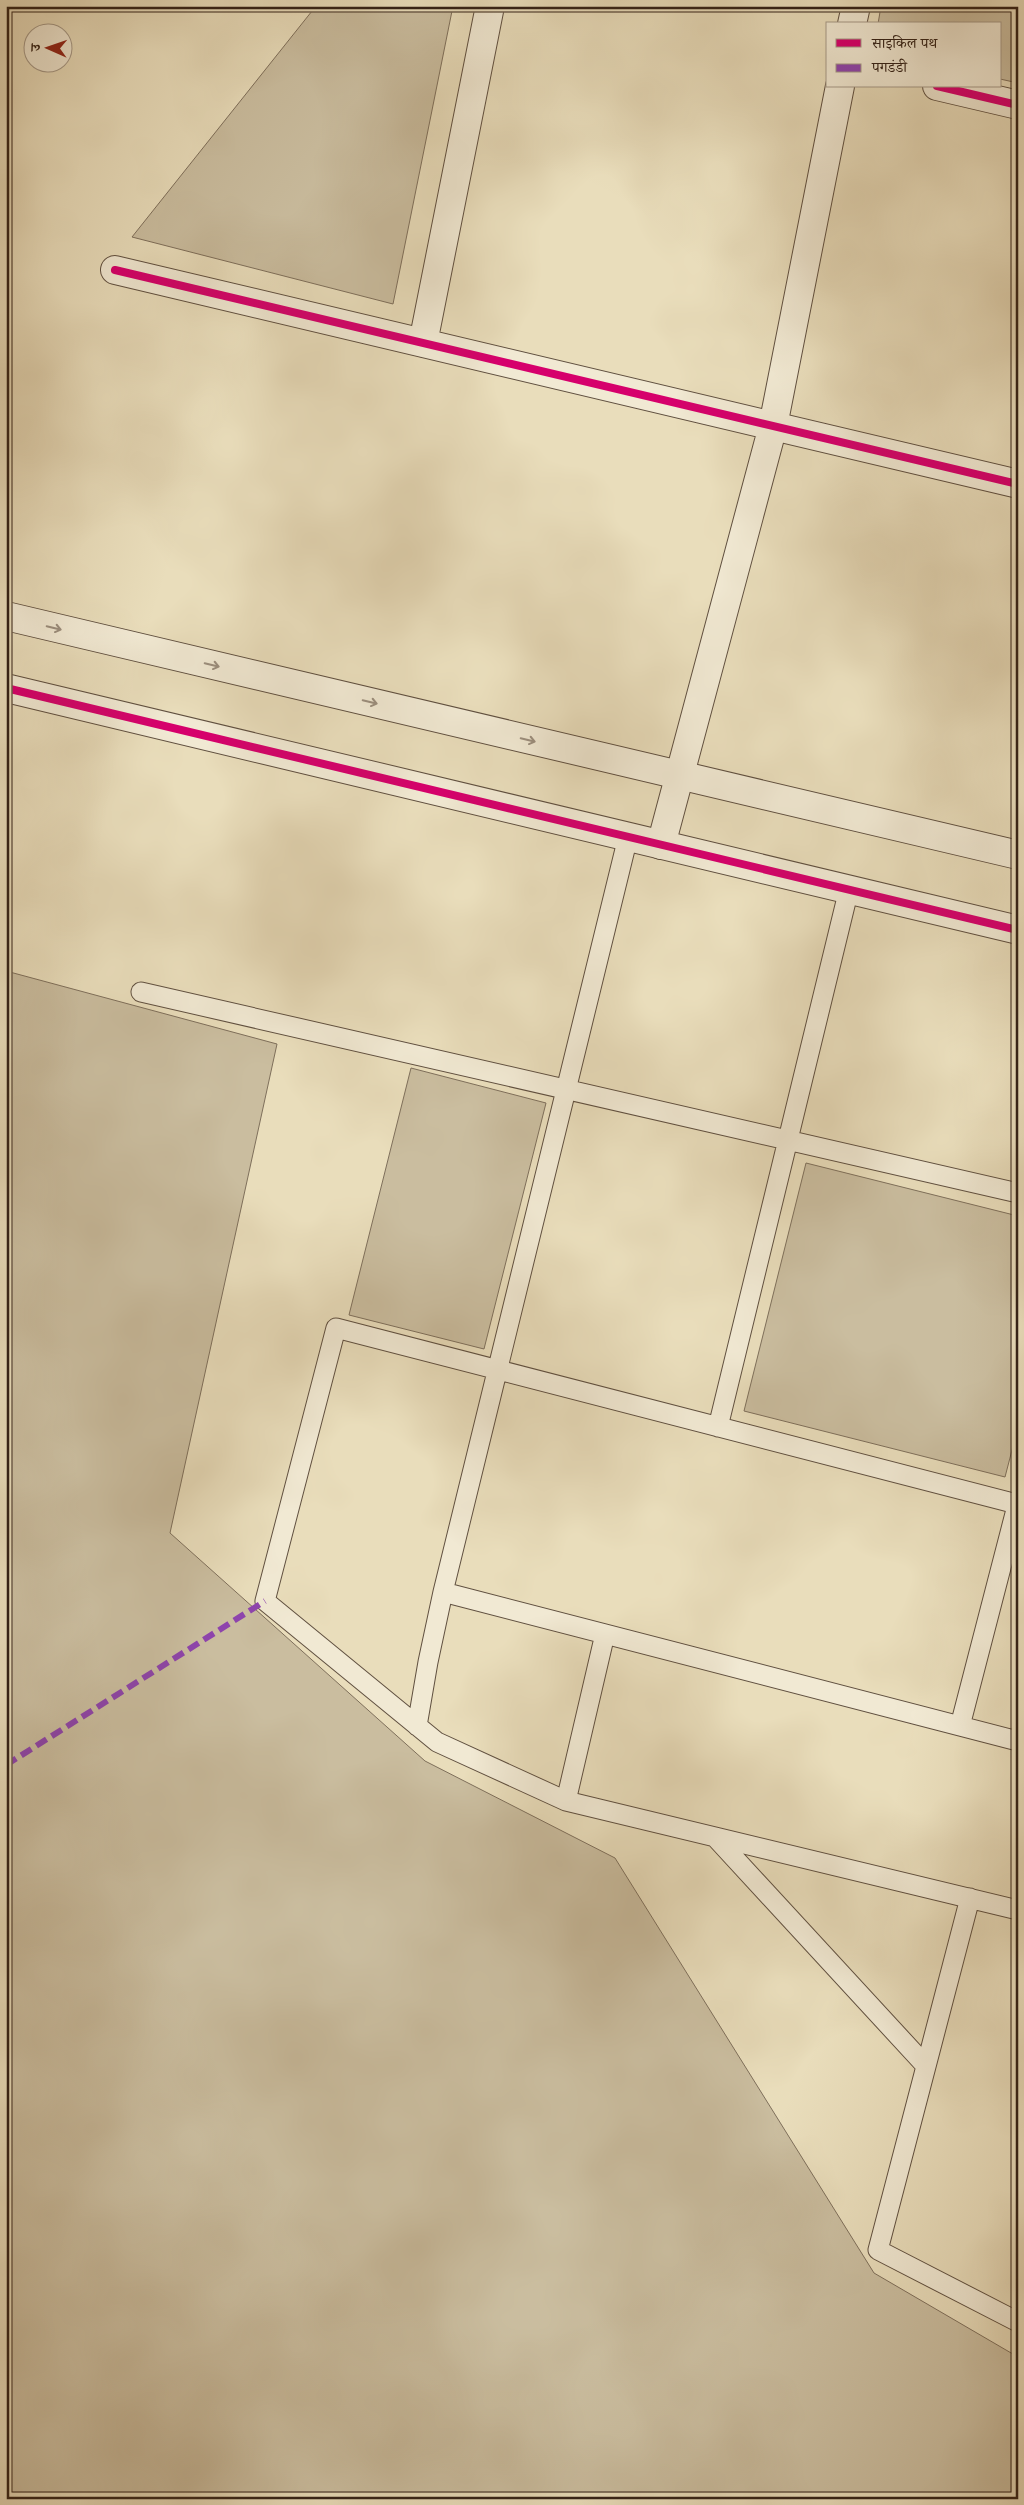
<svg xmlns="http://www.w3.org/2000/svg" width="1024" height="2505" font-family="'Old Standard TT','Noto Serif Devanagari',serif">
<style>
.green{fill:#cabd9f;stroke:#7e6f5b}
.lines{fill:none;stroke-linecap:round;stroke-linejoin:round}
.service-casing{stroke:#605040;stroke-width:21}
.minor-casing{stroke:#605040;stroke-width:30}
.tertiary-casing{stroke:#605040;stroke-width:30}
.service{stroke:#f1e9d3;stroke-width:19}
.minor{stroke:#f1e9d3;stroke-width:28}
.tertiary{stroke:#f1e9d3;stroke-width:28}
.quiet{stroke:#8e44ad;stroke-width:6;stroke-dasharray:12 6;stroke-linecap:butt}
.cycleway-casing{stroke:#f1e9d3;stroke-width:11}
.cycleway{stroke:#d6006c;stroke-width:8}
.oneway{stroke:#9c8f7e}
</style>
<rect width="100%" height="100%" fill="#e9ddbb"/>
<filter id="stains"><feTurbulence type="fractalNoise" baseFrequency=".004" numOctaves="4"/><feColorMatrix values="0 0 0 0 .2 0 0 0 0 .09 0 0 0 0 .02 0 0 0 .5 -.17"/></filter>
<radialGradient id="worn" r=".72"><stop offset=".6" stop-color="#630" stop-opacity="0"/><stop offset="1" stop-color="#630" stop-opacity=".3"/></radialGradient>
<path class="green" d="M316 6H453L393 304 132 237Z
M881 6H1018V83L1000 79V24H878Z
M6 971 277 1044 170 1533 425 1761 615 1858 874 2273 1018 2357V2499H6Z
M411 1068 546 1103 484 1349 349 1315Z
M806 1163 1018 1216V1427L1005 1477 744 1411Z"/>
<g class="lines">
<defs>
<path id="service" d="M141 992 1018 1193
M718 1427 849 889
M1017 1504 336 1328 265 1601 437 1742 566 1801 1018 1910
M443 1592 1018 1741
M417 1726 428 1662 443 1592 628 837
M960 1726 1018 1502
M566 1801 605 1634
M715 1837 926 2066
M970 1898 878 2250 1018 2322"/>
<path id="minor" d="M852 24 856 6
M937 86 1018 105
M115 270 1018 484
M423 343 490 6
M661 845 773 426 840 86"/>
<path id="tertiary" d="M6 616 1018 855
M6 688 1018 930"/>
</defs>
<use href="#service" class="service-casing"/>
<use href="#minor" class="minor-casing"/>
<use href="#tertiary" class="tertiary-casing"/>
<use href="#service" class="service"/>
<use href="#minor" class="minor"/>
<use href="#tertiary" class="tertiary"/>
<path class="quiet" d="M6 1765 265 1601"/>
<defs>
<path id="cycleway" d="M937 86 1018 105
M115 270 1018 484
M6 688 1018 930"/>
</defs>
<use href="#cycleway" class="cycleway-casing"/>
<use href="#cycleway" class="cycleway"/>
</g>
<defs><path id="oneway-shaft" d="M-6 0H5M1.5-3L5.5 0L1.5 3" fill="none" stroke-width="1.6" stroke-linecap="round" stroke-linejoin="round" transform="scale(1.25)"/></defs>
<g class="oneway">
<use href="#oneway-shaft" transform="translate(54 628) rotate(13)"/>
<use href="#oneway-shaft" transform="translate(212 665) rotate(13)"/>
<use href="#oneway-shaft" transform="translate(370 702) rotate(13)"/>
<use href="#oneway-shaft" transform="translate(528 740) rotate(13)"/>
</g>
<rect width="1024" height="2505" fill="none" stroke="#e9ddbb" stroke-width="25"/>
<rect x="8" y="8" width="1009" height="2490" fill="none" stroke="#332117" stroke-width="2.5"/>
<rect x="12" y="12" width="999" height="2480" fill="none" stroke="#332117"/>
<rect x="826" y="22" width="175" height="65" fill="#f1e9d3" stroke="#a59988"/>
<rect x="836" y="39" width="25" height="8" fill="#d6006c" stroke="#a59988"/>
<text x="872" y="48" font-size="15" fill="#332117">साइकिल पथ</text>
<rect x="836" y="64" width="25" height="8" fill="#8e44ad" stroke="#a59988"/>
<text x="872" y="72" font-size="15" fill="#332117">पगडंडी</text>
<g transform="translate(48 48) rotate(272)"><circle r="24" fill="#f1e9d3" stroke="#a59988"/>
<path d="M0-4L9 19L0 12L-9 19Z" fill="#8f2418"/>
<text y="-8" font-size="14" font-weight="bold" text-anchor="middle" fill="#332117">उ</text>
</g>
<rect width="100%" height="100%" filter="url(#stains)"/>
<rect width="100%" height="100%" fill="url(#worn)"/>
</svg>
